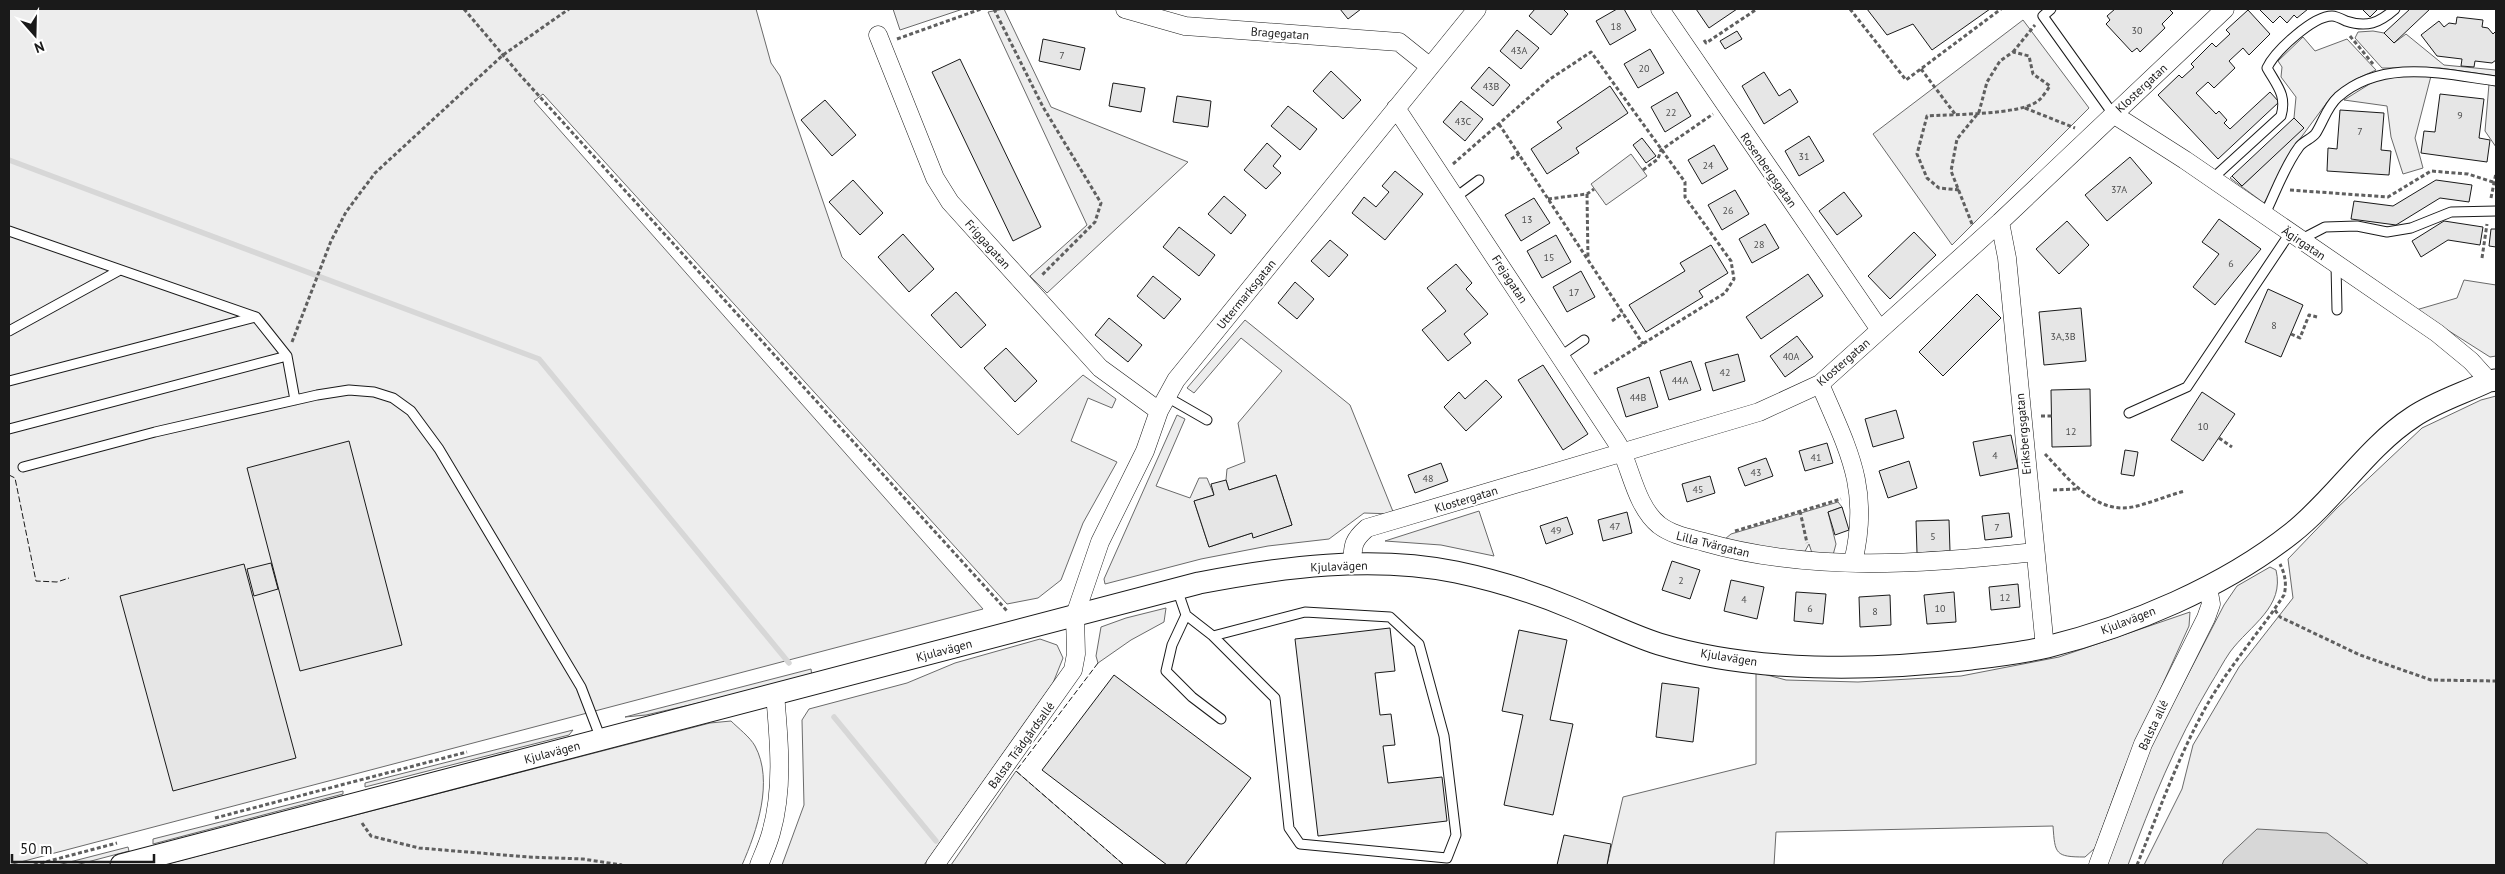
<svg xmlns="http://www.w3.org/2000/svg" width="2505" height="874" font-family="'PT Sans',sans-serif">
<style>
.green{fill:#ededed;stroke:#6a6a6a}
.water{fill:#d7d7d7;stroke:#6a6a6a}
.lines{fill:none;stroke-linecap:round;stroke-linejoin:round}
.stream{stroke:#d7d7d7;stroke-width:5.5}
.building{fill:#e6e6e6;stroke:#1a1a1a}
.service-casing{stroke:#1a1a1a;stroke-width:11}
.minor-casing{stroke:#1a1a1a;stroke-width:19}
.tertiary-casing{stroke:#1a1a1a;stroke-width:23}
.path{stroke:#5f5f5f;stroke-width:3;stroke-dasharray:4 2.5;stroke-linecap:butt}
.service{stroke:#fff;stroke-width:9}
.minor{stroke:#fff;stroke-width:18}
.tertiary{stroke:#fff;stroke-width:21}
.fence{stroke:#1a1a1a;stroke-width:1;stroke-dasharray:6 2.5;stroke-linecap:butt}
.labels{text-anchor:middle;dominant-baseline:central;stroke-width:4;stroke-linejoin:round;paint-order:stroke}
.number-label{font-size:10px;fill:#4d4d4d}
.street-label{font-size:12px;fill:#1a1a1a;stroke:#fff}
</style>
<rect width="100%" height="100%" fill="#fff"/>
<path class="green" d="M9 9H756L771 63 780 76 842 257 1018 435 1083 375 1116 399 1112 408 1088 398 1071 441 1117 462 1083 523 1061 580 1038 598 1007 604 543 94 534 101 983 609 9 865Z
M893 9H963L900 30Z
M1004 9 1051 107 1188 162 1047 293 1030 276 1087 225 988 12Z
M2023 20 2089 108 1952 245 1873 134Z
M2373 31 2384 33 2394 43 2406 34 2444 65 2496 70V76L2440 68H2382L2355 38 2358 32Z
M2303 37 2315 51 2347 39 2376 70 2354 80 2331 97 2291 151 2273 189 2264 203 2230 178 2232 176 2242 186 2303 128 2294 118 2296 97 2281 77 2282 67 2278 61Z
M2403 74 2431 76 2415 138 2423 168 2403 174 2391 137 2387 106 2344 100 2376 80Z
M2489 84 2496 85V147L2485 131Z
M1631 154 1647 176 1606 205 1591 184Z
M2464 280 2496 285V356L2490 357 2416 310 2457 298Z
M1245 320 1350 405 1394 514 1364 513 1329 539 1268 546 1201 559 1105 584 1104 579 1177 415 1185 419 1156 486 1190 498 1199 478H1207L1214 495 1194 501 1209 547 1252 533 1254 537 1292 525 1276 475 1229 490 1226 480 1227 469 1245 462 1238 423 1282 371 1241 338 1194 393 1187 388Z
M2496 396V865H2144L2182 789 2193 745 2239 667 2293 598 2288 559 2337 508 2422 428 2481 400Z
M1838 502 1842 507 1828 512 1836 544 1833 555 1812 553 1809 544 1804 553 1746 544 1725 539 1731 534Z
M1479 511 1494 556 1441 545 1385 541Z
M2270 567 2276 570C2285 607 2250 625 2230 652 2223 662 2217 674 2210 685 2176 742 2151 803 2128 865H2105L2152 744 2224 605 2237 586Z
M1166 608 1164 622 1131 640 1098 663 1096 656 1101 627 1126 618Z
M2190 612 2189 626 2122 774 2095 848 2085 857C2055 857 2055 854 2053 826L1776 832 1774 865H1607L1623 797 1756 764V672L1786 680 1858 682 1961 676 2059 657Z
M1040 639 1057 645 1063 658 1053 683 924 865H782L804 805 802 720 809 709 907 683 955 663Z
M811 669 812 677 646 715 625 717Z
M731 721C738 728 750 737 755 746 774 781 757 831 742 865H163L710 723Z
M573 730 569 735 365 787V783Z
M1016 771 1124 865H951Z
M343 791V794L153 844V839Z
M128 847 129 851 76 865H58Z"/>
<path class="water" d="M2257 829 2327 833 2369 865H2222L2224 860Z"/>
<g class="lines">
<path class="stream" d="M9 160 539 359 789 663
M834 717 936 841"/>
</g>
<path class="building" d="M1340 9H1361L1348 19Z
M1535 9H1563L1568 14 1551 35 1529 16Z
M1617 9H1624L1636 30 1610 45 1596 21Z
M1696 9H1737L1709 28Z
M1867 9H1990L1932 50 1913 24 1887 35Z
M2115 9H2169L2173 13 2162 24 2165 28 2140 52 2137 48 2132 52 2106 24 2110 20 2107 16Z
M2259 9H2308L2297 18 2294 15 2287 23 2280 16 2273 23Z
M2362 9H2378L2370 17Z
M2410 9H2430L2394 43 2384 33Z
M2248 10 2270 34 2249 55 2243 48 2229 61 2235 68 2214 88 2208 82 2196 93 2216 114 2219 111 2227 120 2224 123 2230 129 2270 92 2279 102 2218 159 2158 95 2179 75 2182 78 2194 67 2191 64 2212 43 2216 47 2230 34 2226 30Z
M2457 17 2483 20 2482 27 2488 28 2493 34 2496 31V60L2492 63 2475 61 2474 67 2461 66 2462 59 2437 56 2421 35 2439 21 2444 27 2449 23 2456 24Z
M1517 30 1539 48 1521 69 1500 51Z
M1737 31 1742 39 1725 49 1720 41Z
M1043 39 1085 48 1080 70 1039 61Z
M1650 49 1664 73 1638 88 1624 64Z
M960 59 1041 227 1013 241 932 72Z
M1489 67 1510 85 1493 106 1471 88Z
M1331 71 1361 100 1343 119 1313 91Z
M1764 72 1779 96 1790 89 1798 102 1764 124 1742 86Z
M1113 83 1145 88 1141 112 1109 106Z
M1610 86 1628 113 1576 148 1579 153 1547 174 1531 149 1562 128 1557 122Z
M1677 92 1691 116 1665 132 1651 107Z
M2440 94 2484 99 2479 138 2490 140 2487 162 2421 153 2424 131 2435 132Z
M1177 96 1211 101 1208 127 1173 122Z
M825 100 856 135 832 156 801 120Z
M1461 101 1483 119 1465 141 1443 122Z
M1288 106 1317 129 1300 150 1271 126Z
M2340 110 2384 113 2381 150 2391 151 2389 175 2327 171 2328 148 2337 149Z
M2294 118 2304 128 2242 186 2232 176Z
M1809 136 1824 161 1799 176 1785 151Z
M1642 138 1656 156 1646 163 1633 145Z
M1267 143 1281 156 1273 166 1281 173 1266 189 1244 170Z
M1714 145 1728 169 1702 184 1688 160Z
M2130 157 2152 183 2107 221 2085 195Z
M1395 171 1423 194 1385 240 1352 213 1364 197 1376 207 1389 192 1382 186Z
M853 180 883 213 860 235 829 202Z
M2436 180 2472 185 2469 202 2440 198 2396 225 2351 219 2354 201 2393 206Z
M1735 190 1749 214 1722 230 1708 205Z
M1844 192 1862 216 1837 235 1819 211Z
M1224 196 1246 215 1231 234 1208 214Z
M1534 198 1550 223 1521 241 1505 215Z
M2219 219 2261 249 2215 305 2193 287 2219 254 2202 242Z
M2067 221 2089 245 2059 274 2036 249Z
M2444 221 2483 227 2480 245 2448 240 2421 257 2412 241Z
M1765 224 1779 248 1752 263 1739 239Z
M1179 227 1215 255 1199 276 1163 247Z
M2491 229H2496V247L2489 246Z
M1914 232 1936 255 1890 299 1868 276Z
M903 234 934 269 909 292 878 257Z
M1556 235 1571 262 1542 278 1527 251Z
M1330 240 1348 255 1329 277 1311 261Z
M1711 245 1728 273 1699 291 1703 297 1646 332 1629 305 1685 271 1680 263Z
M1456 264 1472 283 1466 289 1488 314 1464 334 1471 343 1448 361 1422 330 1446 311 1427 288Z
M1581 271 1595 297 1567 312 1553 287Z
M1808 274 1823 296 1761 339 1746 317Z
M1153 276 1181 299 1164 319 1137 296Z
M1295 282 1314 299 1297 319 1278 303Z
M2268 289 2303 305 2281 357 2245 342Z
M956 292 986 325 961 348 931 315Z
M1977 294 2001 318 1943 376 1919 352Z
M2081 308 2086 361 2044 365 2039 312Z
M1109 318 1142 345 1128 362 1095 335Z
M1797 336 1813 357 1785 377 1770 356Z
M1006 348 1037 381 1015 402 984 368Z
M1738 354 1745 381 1713 391 1705 363Z
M1691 361 1701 390 1669 400 1660 371Z
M1543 365 1588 434 1563 450 1518 380Z
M1649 377 1658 407 1626 417 1617 388Z
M1486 380 1502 397 1466 431 1444 407 1459 392 1465 399Z
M2090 389 2091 446 2052 447 2051 390Z
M2202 392 2235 414 2203 461 2171 440Z
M1896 410 1904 438 1873 447 1865 419Z
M2011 435 2018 468 1980 476 1973 442Z
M349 441 402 645 300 671 247 468Z
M1827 443 1833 463 1805 471 1799 451Z
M2125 450 2138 452 2134 476 2121 474Z
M1766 458 1773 476 1745 486 1738 468Z
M1909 461 1917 488 1888 498 1879 471Z
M1441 463 1448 481 1415 493 1408 475Z
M1276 475 1292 525 1253 538 1252 533 1209 547 1194 501 1214 495 1211 484 1226 480 1229 490Z
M1710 476 1715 493 1687 502 1682 484Z
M1842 507 1849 530 1835 535 1828 512Z
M1627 512 1632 533 1603 541 1598 520Z
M2009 513 2012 537 1985 540 1982 516Z
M1567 517 1573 534 1546 544 1540 526Z
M1949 520 1950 551 1917 553 1916 521Z
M1672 561 1700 570 1690 599 1662 590Z
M271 563 278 589 254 596 247 569Z
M244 564 296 758 173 791 120 596Z
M1731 580 1764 587 1757 619 1724 611Z
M2018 584 2020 607 1991 610 1989 587Z
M1796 592 1826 594 1823 624 1794 621Z
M1954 592 1956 622 1927 624 1924 595Z
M1890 595 1891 625 1860 627 1859 597Z
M1390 628 1395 671 1375 673 1380 715 1391 714 1395 745 1383 746 1388 783 1442 777 1447 821 1318 836 1295 639Z
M1519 630 1567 640 1550 720 1573 724 1553 815 1504 805 1523 715 1502 711Z
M1114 675 1251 778 1185 865H1167L1042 770Z
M1662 683 1699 688 1693 742 1656 737Z
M1564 835 1611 844 1607 865H1557Z"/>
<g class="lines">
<defs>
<path id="service" d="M2051 9 2043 16 2113 114
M2212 179 2281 116C2287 95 2277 86 2267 68 2275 51 2313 16 2332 16 2336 16 2342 19 2346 21 2367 28 2379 23 2395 9
M1456 197 1479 180
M2264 216C2275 194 2284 167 2299 147 2303 141 2312 139 2316 133 2324 120 2327 107 2338 97 2383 58 2443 74 2496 81
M9 231 256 317 287 356 295 400
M2300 240 2325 227 2357 226 2387 232 2411 228 2451 212 2496 211
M2336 265 2337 310
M9 331 120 270
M1561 356 1584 340
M9 381 255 317
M1167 397 1207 420
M2129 413 2187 387 2290 233
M9 429 287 356
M23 467 155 432 317 395 349 390 374 392 393 398 411 411 439 449 581 687 601 739
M1177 589 1186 615 1172 645 1166 671 1192 697 1221 719
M1186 615 1213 636 1275 698 1289 828 1300 844 1447 858 1456 835 1444 736 1419 644 1390 617 1305 612 1213 636"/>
<path id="minor" d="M1125 9 1185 26 1399 42 1429 66
M1660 9 1880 330
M878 35 935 178 950 202 1100 368 1159 411
M1396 108 1606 426C1611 434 1618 443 1622 452 1632 475 1638 508 1659 525 1672 535 1689 538 1704 542 1812 573 1925 564 2035 552
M2113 114 2185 160 2437 333 2471 361 2489 381
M2000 222 2007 258 2045 648
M1820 384C1848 450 1871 488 1853 562
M1352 565C1353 546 1352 541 1367 528L1759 412 1820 384 2000 222 2225 9
M759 865C763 855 768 844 771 833 784 788 779 740 775 694
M935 865 1073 670 1076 654 1075 615 1100 542 1145 451 1159 411 1176 380 1477 9
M2098 865 2143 744 2206 618 2211 604 2208 587"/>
<path id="tertiary" d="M121 865 1199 583C1282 567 1372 555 1456 572 1494 580 1533 592 1569 607 1599 619 1628 634 1659 644 1755 673 1873 671 1971 659 1996 656 2022 653 2047 647 2131 626 2224 587 2292 533 2335 499 2367 447 2413 417 2435 402 2464 393 2489 381L2496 380"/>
</defs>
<use href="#service" class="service-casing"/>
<use href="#minor" class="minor-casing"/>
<use href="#tertiary" class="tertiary-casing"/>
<path class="path" d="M464 9 520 75 1008 612
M994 9 1043 107 1101 203 1095 222 1041 276
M1850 9 1906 80 2001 9
M2350 36 2373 64
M897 39 981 9
M1704 40 1706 43 1757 9
M2013 52 2035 25
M1921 69 1955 114
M2025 108 2075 128
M1499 124 1643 344
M1511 159 1519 154
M1453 164 1550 79 1591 52 1685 182V197L1731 261 1734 279 1725 293 1594 374
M1643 170 1658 159 1661 150 1713 114
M1959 190 1939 188 1927 178 1917 154 1927 116C1953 114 2020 115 2038 101 2043 97 2047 90 2050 86L2033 74 2029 56 2013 52 2000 61 1987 82 1979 112 1957 139 1951 171 1972 224
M2290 190 2388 197 2431 171 2468 174 2493 182
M1587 194 1588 259
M2491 198 2496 173
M1548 199 1587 194 1594 189
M2482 258 2487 224
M1612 321 1623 313
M2291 334 2300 338 2309 315 2317 317
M292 342 331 241 346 212 375 173 503 55 569 9
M2041 416H2052
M2219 438 2232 447
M2045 454C2069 479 2097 517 2137 506 2153 502 2169 495 2185 491
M2053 490 2078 489
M1800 511 1807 543
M1735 531 1841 499
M2275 610 2280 617 2360 655 2431 680 2496 681
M215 818 467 752
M362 823 371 836 419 848 528 857 583 859 622 865
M34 865 117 843
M2137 865C2160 809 2180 751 2211 698 2233 662 2261 630 2284 595 2287 584 2285 574 2280 564"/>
<use href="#service" class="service"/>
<use href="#minor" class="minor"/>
<use href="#tertiary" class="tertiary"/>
<path class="fence" d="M9 475 15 478 36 581 57 582 69 578
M1098 663 1016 771 1124 865"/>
</g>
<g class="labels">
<g class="number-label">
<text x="1616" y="26">18</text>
<text x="2137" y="30">30</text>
<text x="1519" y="50">43A</text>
<text x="1062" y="55">7</text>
<text x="1644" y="68">20</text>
<text x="1491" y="86">43B</text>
<text x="1671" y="112">22</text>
<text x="2460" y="115">9</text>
<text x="1463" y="121">43C</text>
<text x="2360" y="131">7</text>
<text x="1804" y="156">31</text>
<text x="1708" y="165">24</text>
<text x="2119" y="189">37A</text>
<text x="1728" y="210">26</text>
<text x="1527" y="219">13</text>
<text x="1759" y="244">28</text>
<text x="1549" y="257">15</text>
<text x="2231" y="263">6</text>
<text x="1574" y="292">17</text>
<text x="2274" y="325">8</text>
<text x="2063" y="336">3A,3B</text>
<text x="1791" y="356">40A</text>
<text x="1725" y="372">42</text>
<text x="1680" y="380">44A</text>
<text x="1638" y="397">44B</text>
<text x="2203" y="426">10</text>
<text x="2071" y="431">12</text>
<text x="1995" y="455">4</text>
<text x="1816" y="457">41</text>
<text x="1756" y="472">43</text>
<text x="1428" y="478">48</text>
<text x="1698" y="489">45</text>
<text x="1615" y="526">47</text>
<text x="1997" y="527">7</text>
<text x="1556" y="530">49</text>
<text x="1933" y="536">5</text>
<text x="1681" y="580">2</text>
<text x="2005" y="597">12</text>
<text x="1744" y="599">4</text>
<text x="1810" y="608">6</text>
<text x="1940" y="608">10</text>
<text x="1875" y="611">8</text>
</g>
<g class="street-label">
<text transform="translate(1280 33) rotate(4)">Bragegatan</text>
<text transform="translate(2141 88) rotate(-43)">Klostergatan</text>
<text transform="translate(1769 170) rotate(55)">Rosenbergsgatan</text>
<text transform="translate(2304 243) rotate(34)">Ägirgatan</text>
<text transform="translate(988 244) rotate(48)">Friggagatan</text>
<text transform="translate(1510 279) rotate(57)">Frejagatan</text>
<text transform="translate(1246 294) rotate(-51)">Uttermarksgatan</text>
<text transform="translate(1843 362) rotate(-41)">Klostergatan</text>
<text transform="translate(2023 434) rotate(-95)">Eriksbergsgatan</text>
<text transform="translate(1466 499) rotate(-17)">Klostergatan</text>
<text transform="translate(1713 544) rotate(14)">Lilla Tvärgatan</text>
<text transform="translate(1339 566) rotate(-2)">Kjulavägen</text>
<text transform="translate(2128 620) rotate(-21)">Kjulavägen</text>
<text transform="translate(944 650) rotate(-15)">Kjulavägen</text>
<text transform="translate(1729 657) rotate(9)">Kjulavägen</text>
<text transform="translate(2153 725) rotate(-65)">Balsta allé</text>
<text transform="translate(1021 745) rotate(-54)">Balsta Trädgårdsallé</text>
<text transform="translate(552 752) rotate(-15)">Kjulavägen</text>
</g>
</g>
<rect width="2505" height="874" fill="none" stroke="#1a1a1a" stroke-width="20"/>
<g transform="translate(35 35) rotate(160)" stroke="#ffffff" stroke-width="4" paint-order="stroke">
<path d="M0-4L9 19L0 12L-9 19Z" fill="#1a1a1a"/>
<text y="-8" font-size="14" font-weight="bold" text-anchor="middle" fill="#1a1a1a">N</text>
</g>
<path d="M12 854v8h142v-8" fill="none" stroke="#1a1a1a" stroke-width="2.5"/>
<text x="20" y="854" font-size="15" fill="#1a1a1a" stroke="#ffffff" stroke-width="4" paint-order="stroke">50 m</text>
</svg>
